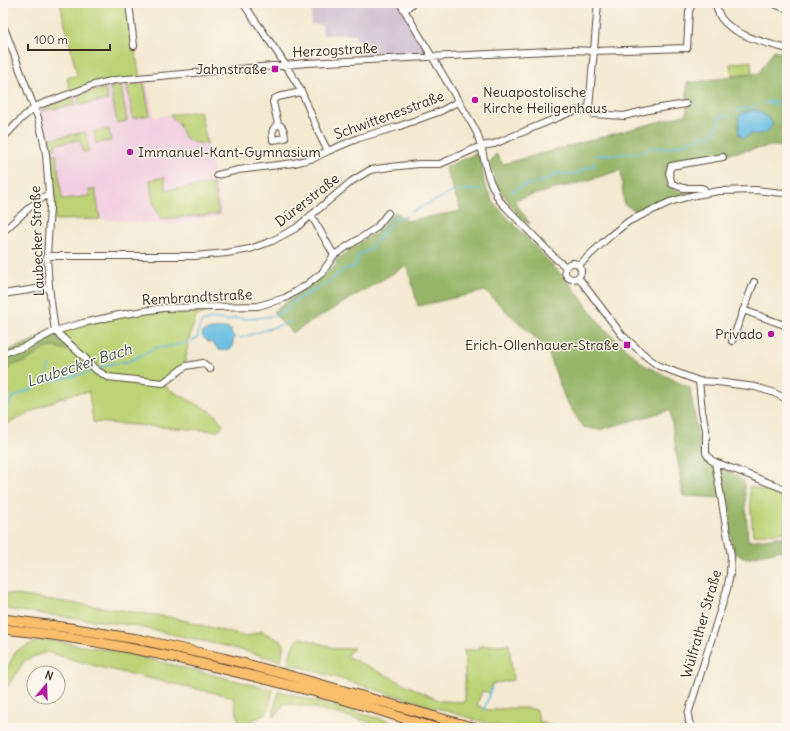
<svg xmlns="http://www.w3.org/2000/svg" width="790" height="731" font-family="Delius,sans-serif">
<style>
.built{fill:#f2cfe0}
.industrial{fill:#cfbdcf}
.green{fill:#bdd377;stroke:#7c7e4a}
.forest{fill:#96b568;stroke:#687043}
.water{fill:#64bce1;stroke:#507380}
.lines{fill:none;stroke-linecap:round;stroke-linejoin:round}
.stream{stroke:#64bce1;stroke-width:1.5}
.minor-casing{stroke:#574739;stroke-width:8}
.highway-casing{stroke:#574739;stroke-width:11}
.minor{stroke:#fff;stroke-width:6}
.highway{stroke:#fabe6d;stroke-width:9}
.poi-dot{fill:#b5179e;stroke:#fbf7ec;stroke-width:1.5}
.labels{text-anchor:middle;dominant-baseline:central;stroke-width:3;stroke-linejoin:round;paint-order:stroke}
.street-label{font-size:14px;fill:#3b2a1e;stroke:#fbf7ec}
.poi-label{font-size:14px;fill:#3b2a1e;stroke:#fbf7ec;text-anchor:end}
.water-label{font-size:15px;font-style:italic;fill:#475658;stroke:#fbf7ec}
</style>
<rect width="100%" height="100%" fill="#fbf7ec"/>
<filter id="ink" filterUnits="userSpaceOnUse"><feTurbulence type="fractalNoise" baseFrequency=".025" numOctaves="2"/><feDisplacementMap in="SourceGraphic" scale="8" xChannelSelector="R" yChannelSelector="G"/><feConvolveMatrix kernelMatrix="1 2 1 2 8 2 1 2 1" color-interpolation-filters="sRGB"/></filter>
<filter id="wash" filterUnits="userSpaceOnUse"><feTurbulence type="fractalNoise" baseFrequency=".012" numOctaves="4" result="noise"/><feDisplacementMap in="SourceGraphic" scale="16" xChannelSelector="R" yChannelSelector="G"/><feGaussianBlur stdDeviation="0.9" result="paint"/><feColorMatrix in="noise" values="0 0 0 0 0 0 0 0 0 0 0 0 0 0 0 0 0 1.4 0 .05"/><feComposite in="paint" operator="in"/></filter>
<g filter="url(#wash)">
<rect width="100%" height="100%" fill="#f4e9d1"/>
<path class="built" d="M115 80H146L154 117 200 111 223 215 182 223 160 224 100 219 55 220 56 197 52 154 49 139 40 116 39 105Z"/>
<path class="industrial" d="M312 3H400L432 57 361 60 355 35H323L322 25 311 24Z"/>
<path class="green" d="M60 3H129L134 46 140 77 115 80 71 93 67 78 77 75Z
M751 61 752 73 732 76 730 64Z
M144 83 150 115 133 118 127 85Z
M121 86 127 121 117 123 110 87Z
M105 88 108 100 79 105 78 95Z
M74 98 76 105 41 111C50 104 64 101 74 98Z
M200 111 207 144 195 143 187 139 183 135 179 124 170 115Z
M109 129 111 141 96 143 94 131Z
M86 132 89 151 83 152 80 140 55 144V149L51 150 49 139Z
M56 153 62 199 90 196 89 190 95 189 100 219 55 220 56 197 52 154Z
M164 177 166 190 213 184 219 214 161 219 153 202 150 180Z
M206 307 205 313 196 316 188 343 185 363 163 383 168 389 181 396 212 412 222 423 223 426 217 431 93 422 89 392 72 394 47 404 3 426V374L6 373 11 365 26 361 46 348 55 347 67 350 83 357 55 331 119 315Z
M749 486 787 497V532L753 535Z
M3 593 175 618 246 637 261 631 284 643 281 661 230 647 131 625 3 609Z
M300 638 306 639 337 649 354 648 346 656 440 701 465 702V661L464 650H480V646L509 644 513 680 492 684 490 693 482 691 477 705 487 710 511 708H526L537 710 539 721 563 728H510L487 723 288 663C291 652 291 645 300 638Z
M42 639 125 653 273 690 268 711 262 716 240 726 233 697 99 667 46 652 25 660 7 687 3 688V674L5 672 16 651Z
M279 691 414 728H381L366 721 310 707 285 703 274 717V708Z"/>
<path class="forest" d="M774 50 787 55V147L772 146 673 163 665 171 667 184 676 191 690 192 638 212 624 204 621 170 579 183 555 189 514 200 530 224 522 220 498 187 490 162 496 154 503 164 687 114V83L759 73Z
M480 152 484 183 493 202 570 284 603 327 644 365 690 388 702 461 715 462 744 481 748 541 787 536V549L746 558 734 553 724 498 683 496 670 410 599 430 583 427 565 399 547 349 485 291 418 306 407 265 292 333 273 312 337 265 335 261 371 235H374L395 211 406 221 461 211 445 167Z
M55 331 85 358 67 350 55 347 46 348 26 361 11 365 6 373 3 374V353Z"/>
<path class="water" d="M754 110 761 112 773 123 769 130 762 134H751L746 137 743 138 739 135C738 131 739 129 739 126 739 124 738 121 738 119 739 112 749 111 754 110Z
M228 328 231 330V333L234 336C233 339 233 343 233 347 228 350 224 351 219 350L212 342H208L202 336 203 332 211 329Z"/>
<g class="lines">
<path class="stream" d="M768 102 778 106
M763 103 787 99
M736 112 745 108H752L756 105
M595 156 599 155H604L638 153 648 150 652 147H658L664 149 688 143 691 139H696L703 134 710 137 718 126V121L721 117 730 115
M511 192C516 190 521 186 526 185 540 180 544 185 556 173L578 174 582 169 594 166V162
M411 212 457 190H482
M240 338 290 322
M233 339 235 338
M192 341 198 337V331L201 323C209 319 218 317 226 321L235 318 238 319 241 318 246 319 274 316 279 313 284 311 289 308 290 304 318 287 326 284 345 268H353L357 262 358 255C377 250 381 231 394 218L406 217
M98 369 113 363H118L121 362H128L157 347H167L189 342
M45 383 49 365
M3 409 8 407 12 398 44 383 95 371
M484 709 492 688"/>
</g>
</g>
<g filter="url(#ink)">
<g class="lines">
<defs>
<path id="minor" d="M129 3 134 46
M243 3C262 31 285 61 301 91 311 111 316 131 328 151
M400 3 471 122 477 133 481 146 487 172 490 181 499 200 556 259 566 267
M715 3C717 8 718 13 721 18 734 36 767 43 787 49
M772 3 787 9
M405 11 409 6 414 3
M3 25 38 118 43 138 46 154 50 206 47 256 49 287 55 331 85 358 96 370 108 377 163 383 186 366 203 363 210 369
M589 108 591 112 593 114 624 116 648 110 686 104
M278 124C284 127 284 131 285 138L273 140C272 132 271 130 278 124L273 102 274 99 278 97 301 92
M3 138 23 117 39 105 94 85 115 80 307 63 571 50 594 51 687 48 689 11 693 3
M217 175 238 170 294 163 314 158 328 151 359 138 397 127 441 111 459 101
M706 193 704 189 701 188H683L672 184 669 173 671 166 723 157
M311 215 334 255
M3 226 6 229 30 207 48 194
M47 256H194L227 253 250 249 272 241 296 228 352 181 370 170 390 167 419 164H440L481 146 494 144 571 112 589 108 598 3
M565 271a8 8 0 1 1 16 0a8 8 0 1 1-16 0Z
M579 265 610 236 629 221 670 202 690 196 719 191 755 190 784 193 787 194
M578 277 622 335 648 358 659 366 699 381 718 382 755 387 772 392 787 399
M3 294 49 287
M743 310 787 326
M732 341 754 282
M3 353 24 347 55 331 83 323 119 315 163 308 258 306 285 298 305 286 322 273 334 255 376 228 388 213
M699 381 702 411 706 430V453L711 460 715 462 785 489 787 492
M693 728 689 722 688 714 727 589 730 574 731 556 715 462"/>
<path id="highway" d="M3 619 70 628 142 640 223 658 284 674 475 728
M3 629C111 640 216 666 320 693 359 703 398 717 436 728"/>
</defs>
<use href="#minor" class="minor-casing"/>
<use href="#highway" class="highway-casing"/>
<use href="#minor" class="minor"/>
<use href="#highway" class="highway"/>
</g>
</g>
<g class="poi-dot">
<rect x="271" y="65" width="8" height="8" rx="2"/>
<circle cx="475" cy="100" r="4"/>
<circle cx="130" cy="152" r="4"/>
<circle cx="771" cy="334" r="4"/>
<rect x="623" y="341" width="8" height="8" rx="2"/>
</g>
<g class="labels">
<g class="street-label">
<text transform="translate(335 50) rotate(-3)">Herzogstraße</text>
<text transform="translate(389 115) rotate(-20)">Schwittenesstraße</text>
<text transform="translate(307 200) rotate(-38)">Dürerstraße</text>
<text transform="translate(37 241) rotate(-92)">Laubecker Straße</text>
<text transform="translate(197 297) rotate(-3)">Rembrandtstraße</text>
<text transform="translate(701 624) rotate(-74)">Wülfrather Straße</text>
</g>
<g class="poi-label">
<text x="267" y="69">Jahnstraße</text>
<text x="483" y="92" text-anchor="start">Neuapostolische<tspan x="483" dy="16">Kirche Heiligenhaus</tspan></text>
<text x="138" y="152" text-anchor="start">Immanuel-Kant-Gymnasium</text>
<text x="763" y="334">Privado</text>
<text x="619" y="345">Erich-Ollenhauer-Straße</text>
</g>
<g class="water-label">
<text transform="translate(79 365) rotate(-18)">Laubecker Bach</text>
</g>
</g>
<rect width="790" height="731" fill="none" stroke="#fbf7ec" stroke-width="16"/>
<g transform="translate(46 685) rotate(19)"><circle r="19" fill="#fbf7ec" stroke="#aea59a"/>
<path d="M0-3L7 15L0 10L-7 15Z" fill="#b5179e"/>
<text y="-6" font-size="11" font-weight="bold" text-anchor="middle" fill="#3b2a1e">N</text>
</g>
<path d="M28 44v6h82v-6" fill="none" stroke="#3b2a1e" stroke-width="2"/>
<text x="34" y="44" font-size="12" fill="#3b2a1e" stroke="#fbf7ec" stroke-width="3" paint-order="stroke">100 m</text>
</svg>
